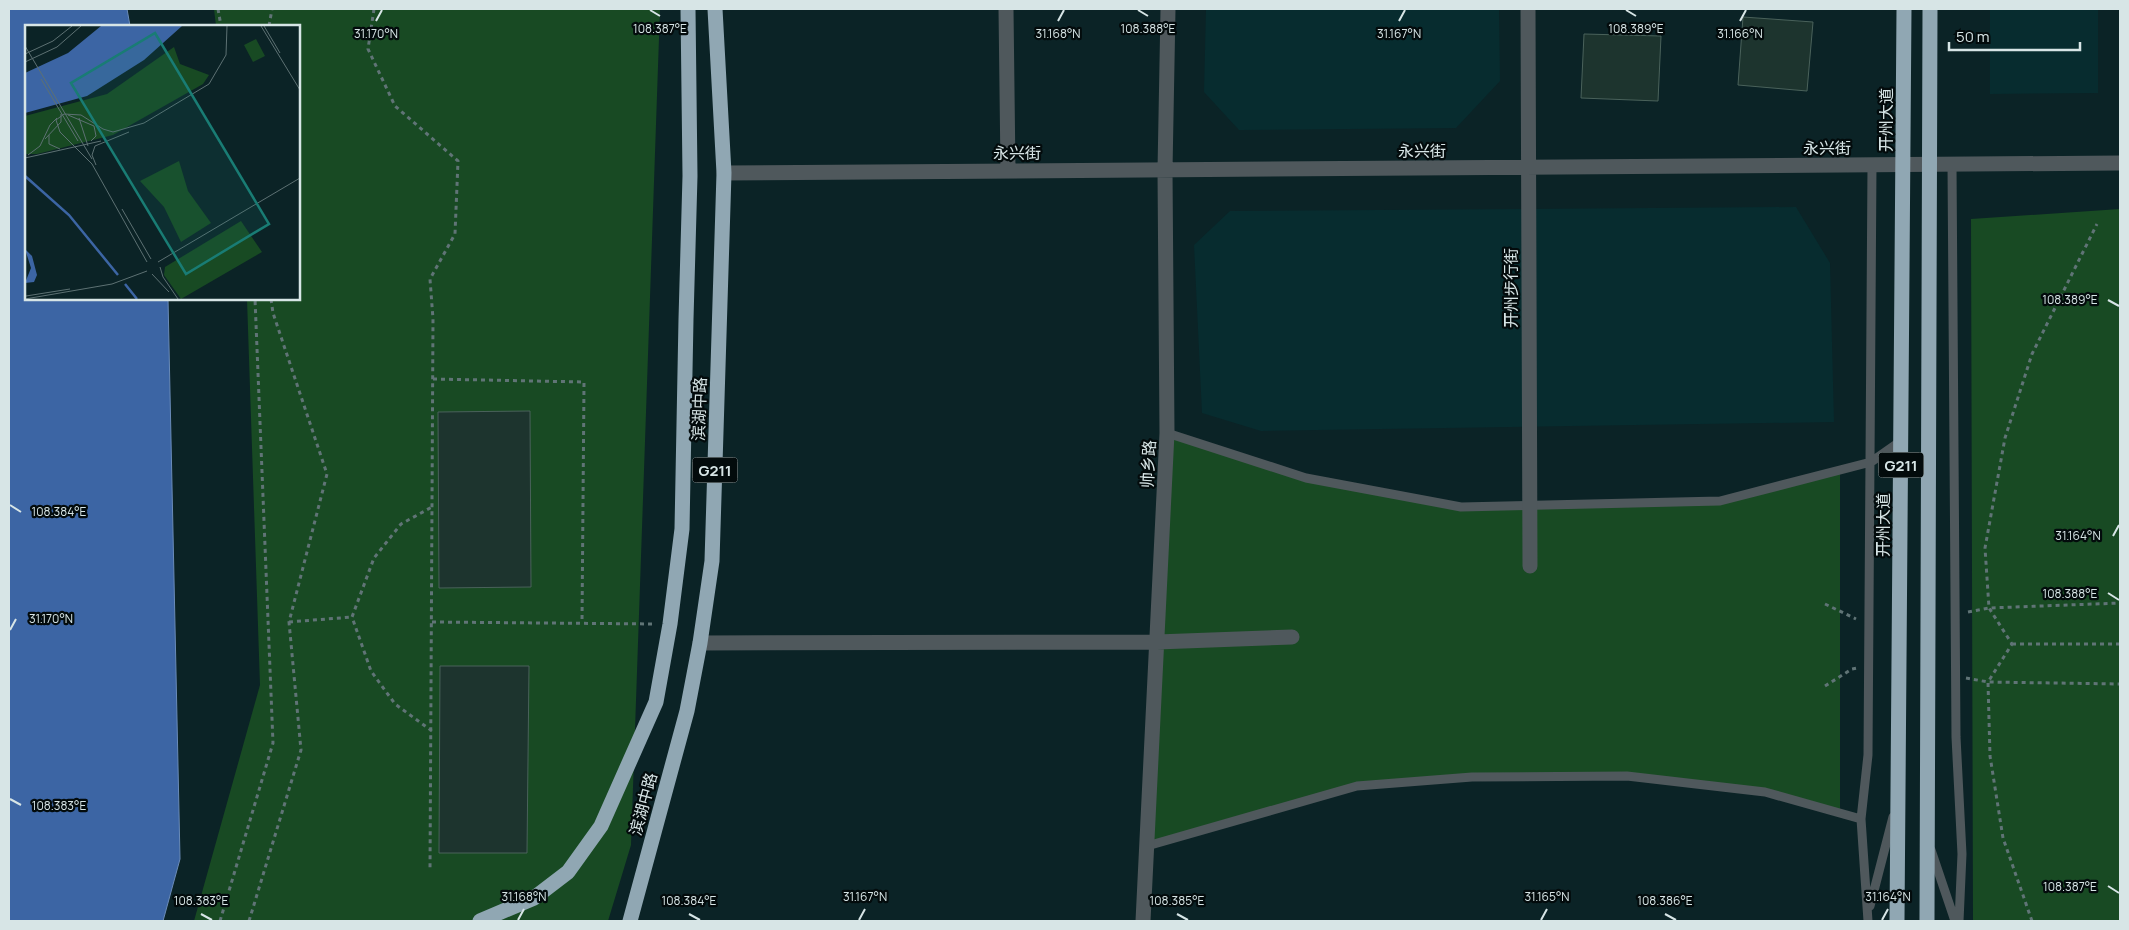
<svg xmlns="http://www.w3.org/2000/svg" width="2129" height="930" font-family="Manrope,'Noto Sans SC',sans-serif">
<style>
.built{fill:#072c2f}
.green{fill:#184a23}
.water{fill:#3c65a4;stroke:#6a8bb8}
.building{fill:#1d342e;stroke:#4a625b}
.lines{fill:none;stroke-linecap:round;stroke-linejoin:round}
.path{stroke:#607476;stroke-width:3;stroke-dasharray:4 4;stroke-linecap:butt}
.lane{stroke:#4f585c;stroke-width:9}
.street{stroke:#4f585c;stroke-width:15}
.highway{stroke:#90a7b3;stroke-width:15}
.ticks{fill:none;stroke:#d7e5e6;stroke-width:2}
.labels{text-anchor:middle;dominant-baseline:central;stroke-width:4.5;stroke-linejoin:round;paint-order:stroke}
.shield{fill:#030b0c;stroke:#97a4a5;stroke-width:1}
.shield-label{font-size:15px;font-weight:bold;fill:#d7e5e6}
.street-label{font-size:16px;fill:#d7e5e6;stroke:#030b0c}
.inset-river{fill:none;stroke:#3c65a4;stroke-width:2.5}
.inset-road{fill:none;stroke:#5d7173;stroke-width:1}
.view{fill:#197c74;fill-opacity:0.15;stroke:#197c74;stroke-width:2.5}
.inset-edge{fill:none;stroke:#d7e5e6;stroke-width:2.5}
.ticks-label{font-size:12px;text-anchor:middle;fill:#d7e5e6;stroke:#030b0c;stroke-width:4.5;stroke-linejoin:round;paint-order:stroke}
</style>
<rect width="100%" height="100%" fill="#0b2326"/>
<path class="built" d="M1206 9H1499L1500 81 1456 128 1239 130 1204 92Z
M1990 9H2098V93L1990 94Z
M1796 207 1830 263 1834 422 1261 431 1202 413 1194 245 1230 211Z"/>
<path class="green" d="M214 9H660L631 845 608 921H194L260 685 247 299H299V26H216Z
M2120 209V921H1973L1971 219Z
M1167 433 1306 478 1461 507 1720 501 1840 470V814L1765 792 1627 776 1472 777 1357 786 1147 846Z"/>
<path class="water" d="M9 9H127L130 26H26V299H168L180 859 163 921H9Z"/>
<path class="building" d="M1743 17 1813 22 1807 91 1738 85Z
M1584 34 1661 36 1658 101 1581 98Z
M530 411 531 587 439 588 438 412Z
M440 666H529L527 853H439Z"/>
<g class="lines">
<path class="path" d="M218 9 221 26
M374 9 368 49 395 106 458 161 455 234 430 279 433 319 430 871
M269 26 272 9
M433 379 584 382 582 623
M1825 604 1856 619
M1968 612 1989 608 2120 603
M289 622 352 617
M432 622 654 624
M2012 644H2120
M1966 678 1988 682 2120 684
M1825 686 1852 669 1857 668
M432 731 395 704 371 671 352 617 374 558 401 524 432 507
M220 921 273 743 255 299
M249 921 301 750 289 622 327 474 273 313 271 299
M2032 921 2003 838 1990 756 1988 682 2012 644 1989 608 1985 548 2005 438 2032 354 2097 224"/>
<path class="lane" d="M1952 164 1956 737 1962 854 1959 921
M1167 433 1306 478 1461 507 1720 501 1871 462 1901 441
M1147 846 1357 786 1472 777 1627 776 1765 792 1861 819
M1931 850 1955 921
M1870 906 1893 817
M1868 921 1861 819 1868 755 1872 165"/>
<path class="street" d="M1006 9 1008 171
M1528 9 1530 566
M724 173 2120 163
M700 643 1157 642 1292 637
M1143 921 1167 433 1165 170 1168 9"/>
<path class="highway" d="M480 921 534 898 568 872 601 826 656 702 670 624 682 529 686 319 690 176 688 9
M630 921 687 711 700 643 712 561 724 173 715 9
M1897 921 1904 9
M1927 921 1930 9"/>
</g>
<path class="ticks" d="M650 10 660 16M1138 10 1148 16M1626 10 1636 16M376 21 382 10M1058 21 1064 10M1399 21 1405 10M1740 21 1746 10M2108 300 2119 306M10 505 21 512M2113 536 2119 525M2108 593 2119 600M10 630 16 619M10 799 21 805M2108 886 2119 893M201 914 212 920M689 914 700 920M1177 914 1188 920M1665 914 1676 920M518 920 524 909M859 920 865 909M1541 920 1547 909M1882 920 1888 909"/>
<g class="labels">
<g class="shield">
<rect x="1878.5" y="452.5" width="45" height="25" rx="4"/>
<rect x="692.5" y="457.5" width="45" height="25" rx="4"/>
</g>
<g class="shield-label">
<text x="1901" y="465">G211</text>
<text x="715" y="470">G211</text>
</g>
<g class="street-label">
<text transform="translate(1886 120) rotate(-90)">开州大道</text>
<text x="1827" y="148">永兴街</text>
<text x="1422" y="151">永兴街</text>
<text x="1017" y="153">永兴街</text>
<text transform="translate(1511 288) rotate(-90)">开州步行街</text>
<text transform="translate(699 409) rotate(-88)">滨湖中路</text>
<text transform="translate(1148 464) rotate(-87)">帅乡路</text>
<text transform="translate(1883 525) rotate(-90)">开州大道</text>
<text transform="translate(643 804) rotate(-75)">滨湖中路</text>
</g>
</g>
<g transform="translate(25 25)">
<rect width="275" height="275" fill="#0b2326"/>
<path d="M231 14 240 31 228 37 219 20ZM149 22 155 39 184 50 178 59 88 110 12 129H0V91L82 69ZM154 136 163 166 186 198 156 217 139 182 115 156ZM216 196 237 227 156 274 139 250 140 242Z" fill="#184a23"/>
<path d="M76 1H157L119 35 62 71 0 88V48L43 28ZM0 224 7 231 12 250 9 257 0 258 6 243Z" fill="#3c65a4"/>
<path class="inset-river" d="M0 151 44 190 93 250M100 259 112 274"/>
<path class="inset-road" d="M236 1 275 65M239 1 255 28M0 21 67 134M0 29 28 16 47 1M0 37 32 22 56 1M16 54 53 116M43 90 69 101 71 111 66 116M54 93 63 121M24 110V119L35 124M20 114 36 97V89M3 130 15 121 25 100 32 93M0 133 76 116M71 140 67 130 70 121 104 107M97 184 126 234M122 237 67 139 35 107 31 95 39 89 56 90 78 104 88 107 119 98 184 59 201 30 202 1M133 237 275 153M135 242 138 252 153 274M127 249 144 267M1 271 45 264M0 274 87 259 122 246"/>
<path class="view" d="M130 8 244 199 161 249 46 58Z"/>
<rect width="275" height="275" class="inset-edge"/>
</g>
<g class="ticks-label">
<text x="660" y="33">108.387°E</text>
<text x="1148" y="33">108.388°E</text>
<text x="1636" y="33">108.389°E</text>
<text x="376" y="38">31.170°N</text>
<text x="1058" y="38">31.168°N</text>
<text x="1399" y="38">31.167°N</text>
<text x="1740" y="38">31.166°N</text>
<text x="2070" y="304">108.389°E</text>
<text x="59" y="516">108.384°E</text>
<text x="2078" y="540">31.164°N</text>
<text x="2070" y="598">108.388°E</text>
<text x="51" y="623">31.170°N</text>
<text x="59" y="810">108.383°E</text>
<text x="2070" y="891">108.387°E</text>
<text x="524" y="901">31.168°N</text>
<text x="865" y="901">31.167°N</text>
<text x="1547" y="901">31.165°N</text>
<text x="1888" y="901">31.164°N</text>
<text x="201" y="905">108.383°E</text>
<text x="689" y="905">108.384°E</text>
<text x="1177" y="905">108.385°E</text>
<text x="1665" y="905">108.386°E</text>
</g>
<rect width="2129" height="930" fill="none" stroke="#d7e5e6" stroke-width="20"/>
<path d="M1949 42v8h131v-8" fill="none" stroke="#d7e5e6" stroke-width="2.5"/>
<text x="1956" y="42" font-size="15" fill="#d7e5e6" stroke="#030b0c" stroke-width="4" paint-order="stroke">50 m</text>
</svg>
